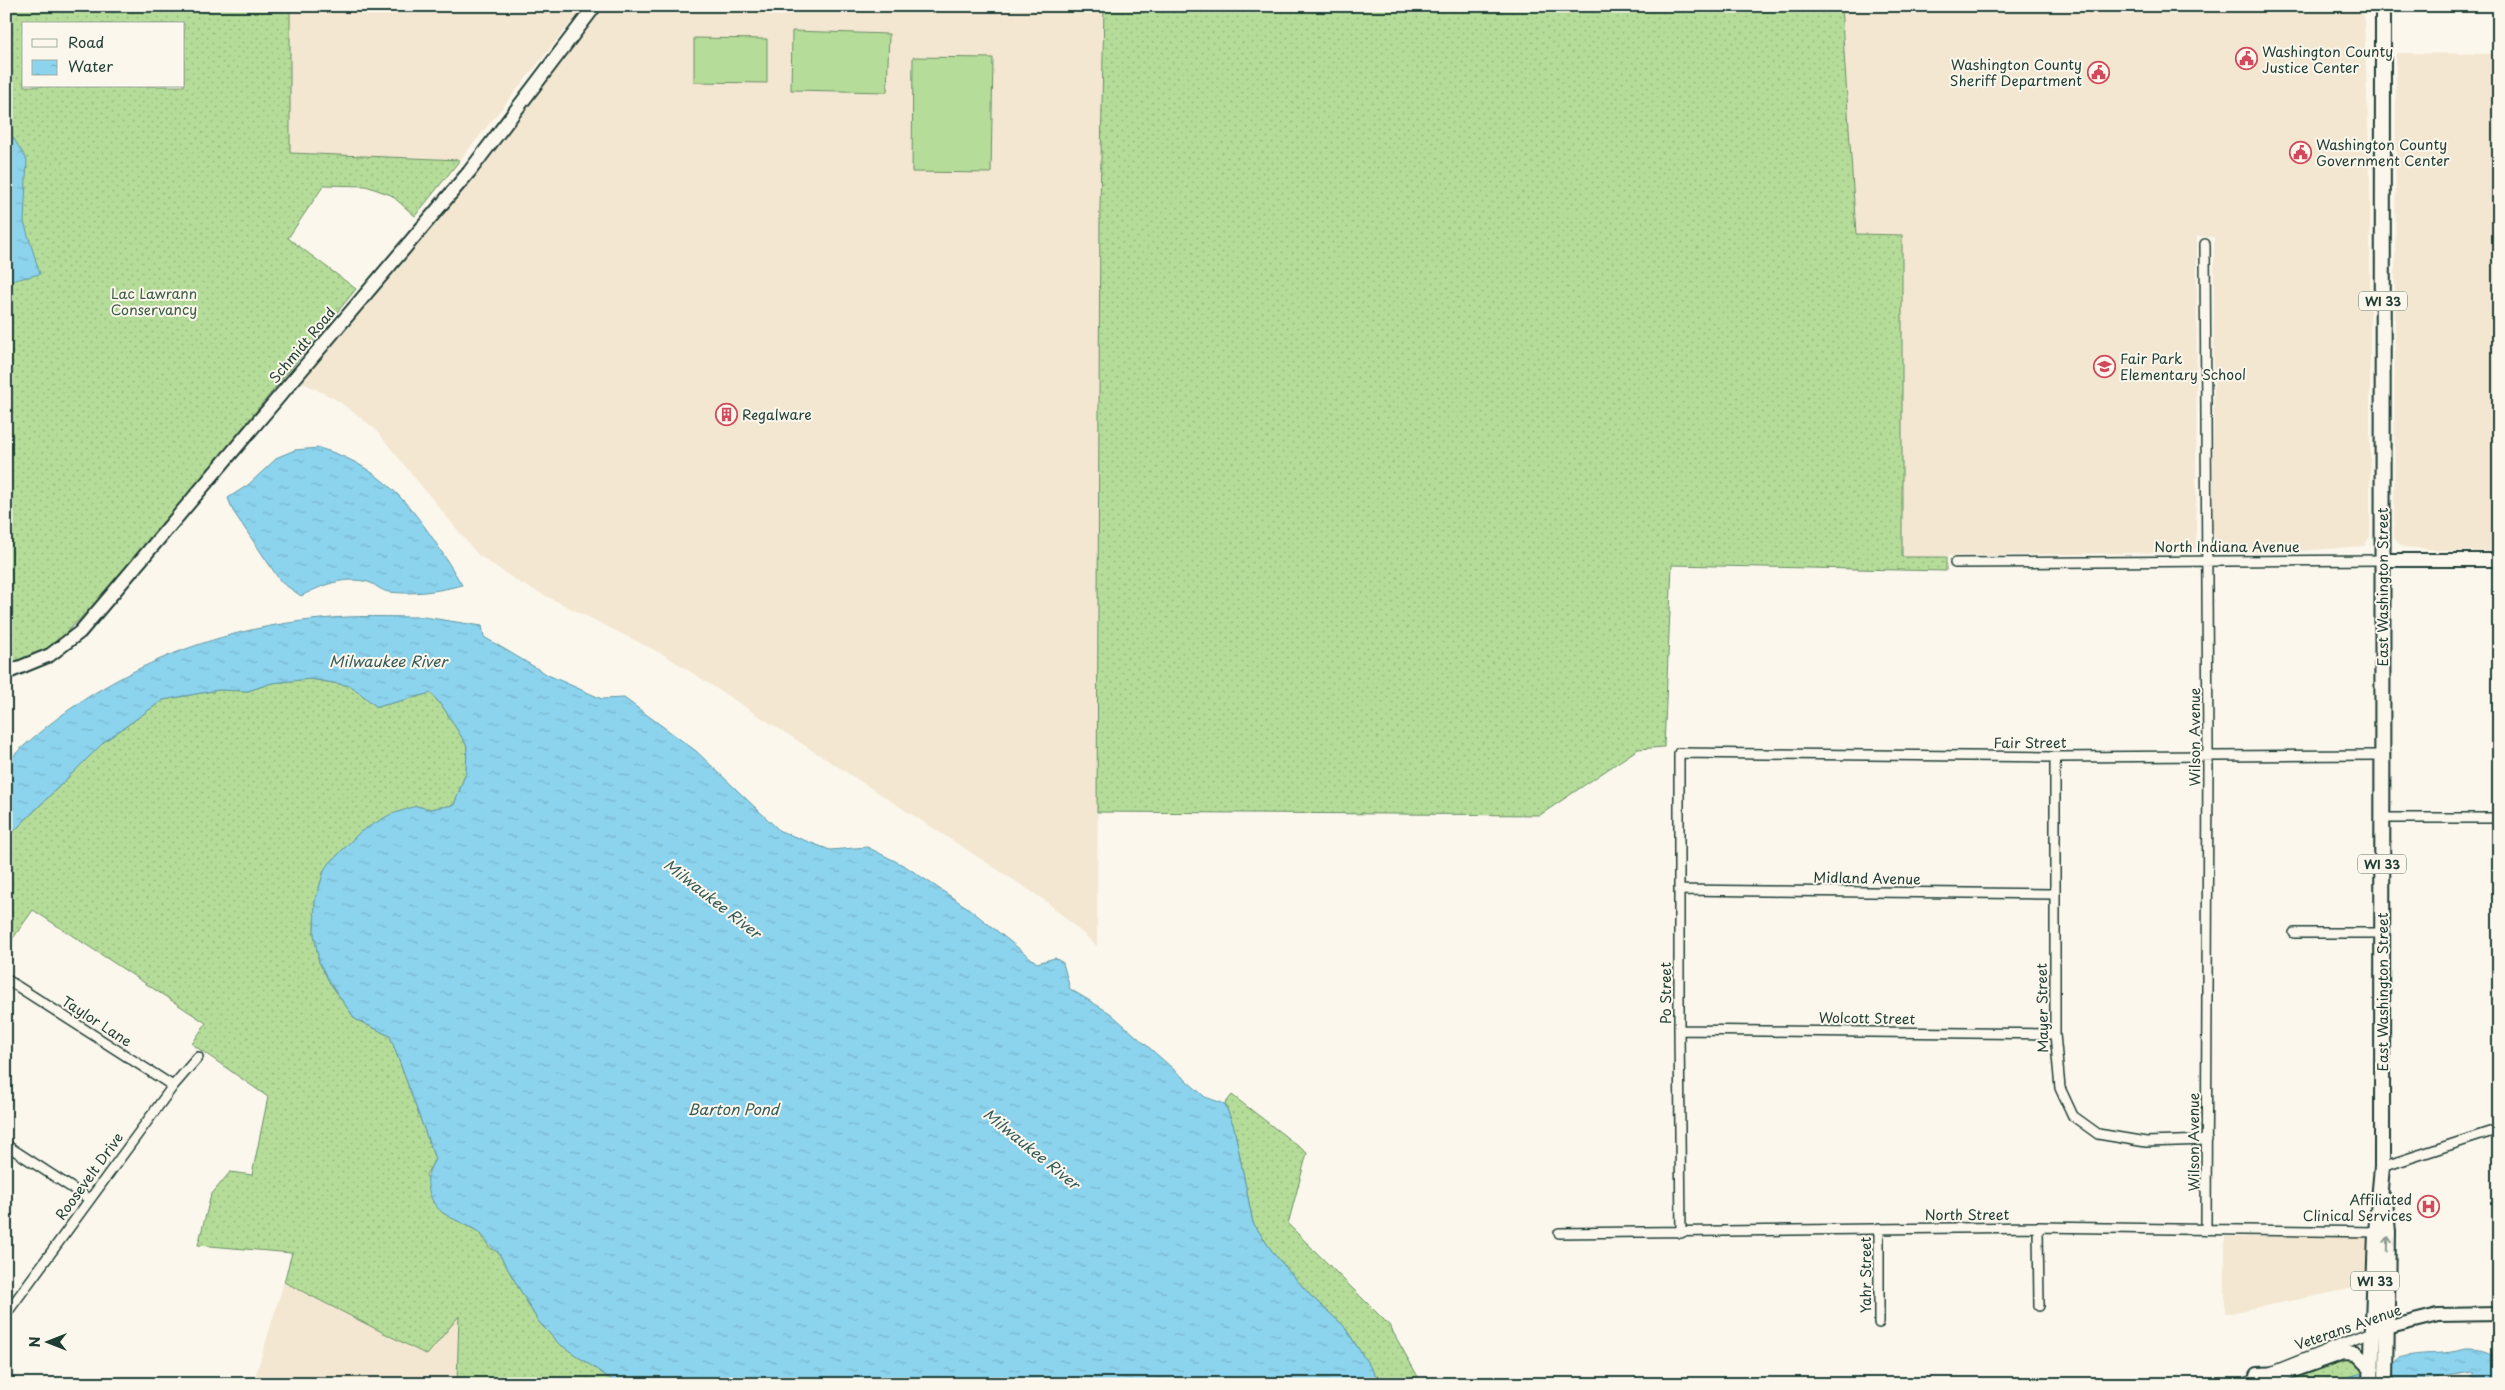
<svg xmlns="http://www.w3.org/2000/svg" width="2505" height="1390" font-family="'Playpen Sans',sans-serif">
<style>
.built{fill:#f3e7d1}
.grass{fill:url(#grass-dots);stroke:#6a8d66;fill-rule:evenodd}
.garden{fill:#b5dd99;stroke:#6a8d66}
.water{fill:url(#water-ripples);stroke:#6097a3}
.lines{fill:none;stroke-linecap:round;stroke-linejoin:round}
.street-casing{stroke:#1f3d34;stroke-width:12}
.secondary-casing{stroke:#1f3d34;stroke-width:16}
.primary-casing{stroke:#1f3d34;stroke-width:18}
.street{stroke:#fbf7ec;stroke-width:9}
.secondary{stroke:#fbf7ec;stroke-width:12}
.primary{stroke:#fbf7ec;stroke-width:14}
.oneway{stroke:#8d9a90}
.labels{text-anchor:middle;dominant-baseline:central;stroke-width:4;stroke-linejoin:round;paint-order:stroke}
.shield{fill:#fbf7ec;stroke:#61756b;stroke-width:1}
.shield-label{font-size:12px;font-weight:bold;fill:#1f3d34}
.poi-label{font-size:14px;fill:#1f3d34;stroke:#fbf7ec;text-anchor:start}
.park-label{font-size:14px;fill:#3d5d48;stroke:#fbf7ec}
.street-label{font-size:14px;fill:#1f3d34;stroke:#fbf7ec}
.water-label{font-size:15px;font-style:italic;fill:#355b59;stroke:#fbf7ec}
</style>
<defs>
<pattern id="grass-dots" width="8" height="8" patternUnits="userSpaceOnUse" patternTransform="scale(1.25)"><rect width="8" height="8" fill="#b5dd99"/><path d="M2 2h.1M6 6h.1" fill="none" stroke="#9bbf84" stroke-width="1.8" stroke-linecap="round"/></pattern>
<pattern id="water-ripples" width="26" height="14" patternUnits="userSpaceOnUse" patternTransform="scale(1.25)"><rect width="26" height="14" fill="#8cd3ed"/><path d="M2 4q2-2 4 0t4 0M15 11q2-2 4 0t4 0" fill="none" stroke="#78b6cc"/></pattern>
</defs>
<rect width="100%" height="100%" fill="#fbf7ec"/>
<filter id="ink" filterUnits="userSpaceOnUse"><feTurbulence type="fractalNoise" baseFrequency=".02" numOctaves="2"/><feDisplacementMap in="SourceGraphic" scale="10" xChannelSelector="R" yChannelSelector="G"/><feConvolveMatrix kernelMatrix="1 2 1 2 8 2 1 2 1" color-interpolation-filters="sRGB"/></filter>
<g filter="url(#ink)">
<path class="built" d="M290 6H587L566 29 460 160 290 153Z
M605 6H1104L1100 208 1097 946 1046 901 666 656 520 583 478 555 374 428 337 400 301 382 575 38Z
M1841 6H2362L2364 16 2370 179V536L2364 546 2286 552H2221L2216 548 2214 542 2213 525 2214 237 2197 236 2196 548 2187 552 1902 557V235L1856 234Z
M2396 53 2499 54V551H2452L2404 547 2399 544 2394 538Z
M2225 1237H2364L2370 1242V1285L2225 1314Z
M284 1282 426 1355 459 1316 457 1384H253Z"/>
<path class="grass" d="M6 6H290V153L460 160 415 216 391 195 366 186 324 185 288 238 356 289 117 581 53 646 6 667ZM24 24H184V86H24Z
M1104 6H1841L1856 234 1902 235V557H1946V571L1672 565 1664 747 1638 749 1540 815 1097 812 1100 208Z
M310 679 351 686 377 707 431 693 445 710 467 746 466 772 454 805 429 809 416 806 360 832 325 868 315 901 314 934 319 962 330 983 355 1019 390 1036 435 1159 426 1175 443 1213 479 1232 490 1248 498 1252 538 1321 558 1343 618 1384H457L459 1316 427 1355 284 1282 292 1253 198 1245 211 1195 230 1172 252 1175 268 1097 192 1044 206 1023 33 910 6 948V839L105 741 163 700 218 690 248 691 272 683Z
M1232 1095 1307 1153 1288 1224 1389 1325 1422 1384H1381L1344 1326 1311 1296 1274 1254 1253 1223 1234 1127 1225 1104Z
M2349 1358 2358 1364 2362 1374 2350 1376 2339 1384H2261L2333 1359Z"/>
<path class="garden" d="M792 31 889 34 887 92 791 90Z
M694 38 767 39V83L694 82Z
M913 57 993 58 991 173 912 172Z"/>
<path class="water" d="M6 126 27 160 24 222 40 274 6 282Z
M319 448C392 468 425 524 462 585 440 591 412 595 389 592 381 591 375 584 368 582 343 576 323 585 301 596L281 582 233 511 228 498 248 485 278 457 295 450Z
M424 617 482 626 484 637 548 675 602 699 624 698 696 751 780 831 830 850 867 847 905 866 968 908 1037 963 1055 958 1063 963 1070 989 1110 1013 1205 1097 1225 1104 1234 1127 1253 1223 1274 1254 1311 1296 1344 1326 1381 1384H618L558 1343 538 1321 498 1252C487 1246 486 1236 477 1231 457 1218 435 1217 429 1191 426 1177 428 1172 435 1159L390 1036 355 1019 330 983 319 962 314 934 315 901 325 868 360 832 389 815 416 806 429 809 454 805 466 772 467 746 445 710 431 693 377 707 351 686 310 679 272 683 248 691 218 690 163 700 105 741 6 839V763C91 678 202 630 321 619 355 615 390 617 424 617Z
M2466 1349C2480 1349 2488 1350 2499 1359V1381H2481L2470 1377 2475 1373 2472 1372 2427 1379 2420 1378 2398 1384H2339L2342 1379 2396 1363 2399 1358C2421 1351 2443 1356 2466 1349Z"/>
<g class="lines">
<defs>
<path id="street" d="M2205 244 2208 756 2206 1229
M1955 563 2382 560
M2055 757V1034L2060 1088 2073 1116 2098 1134 2146 1142 2207 1140
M2382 818H2499
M1679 890 2055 894
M2294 933H2382
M6 979 173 1086
M1679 1030 2055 1034
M6 1145 89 1199
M2382 1167 2499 1129
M2038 1227 2039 1306
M1879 1228V1323
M1559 1233 2038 1227 2376 1232
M1681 1233 1679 1030V753L2055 757 2382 755
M6 1314 173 1086 198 1057
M2240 1384 2374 1331"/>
<path id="secondary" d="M2382 560H2499
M6 673 50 655 80 632 469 172 595 6
M2378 1330 2438 1315 2499 1314"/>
<path id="primary" d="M2385 1200 2388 1232 2386 1384
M2257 1375 2282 1374 2344 1352 2356 1353 2372 1369
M2371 1384 2376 1232 2382 1167 2383 6"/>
</defs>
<use href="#street" class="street-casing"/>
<use href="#secondary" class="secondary-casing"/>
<use href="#primary" class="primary-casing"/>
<use href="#street" class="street"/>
<use href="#secondary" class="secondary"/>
<use href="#primary" class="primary"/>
</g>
<defs><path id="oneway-shaft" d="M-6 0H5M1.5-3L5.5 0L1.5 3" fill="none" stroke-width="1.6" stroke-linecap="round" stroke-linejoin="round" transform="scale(1.25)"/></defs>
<use class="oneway" href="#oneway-shaft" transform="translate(2388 1244) rotate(-88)"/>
</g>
<defs>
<symbol id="civic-ring" viewBox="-11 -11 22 22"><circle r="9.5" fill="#fbf7ec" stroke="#d1495b" stroke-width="1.5"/><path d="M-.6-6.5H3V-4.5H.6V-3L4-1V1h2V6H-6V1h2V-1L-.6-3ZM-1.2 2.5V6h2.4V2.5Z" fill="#d1495b"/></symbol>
<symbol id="school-ring" viewBox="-11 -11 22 22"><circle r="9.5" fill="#fbf7ec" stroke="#d1495b" stroke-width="1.5"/><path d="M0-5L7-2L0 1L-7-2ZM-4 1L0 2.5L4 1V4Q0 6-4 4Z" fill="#d1495b"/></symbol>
<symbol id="building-ring" viewBox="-11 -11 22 22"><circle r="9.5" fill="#fbf7ec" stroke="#d1495b" stroke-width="1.5"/><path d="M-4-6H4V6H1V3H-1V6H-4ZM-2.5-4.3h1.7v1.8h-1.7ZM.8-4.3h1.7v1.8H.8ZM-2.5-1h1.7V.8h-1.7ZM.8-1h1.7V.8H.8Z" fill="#d1495b"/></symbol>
<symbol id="hospital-ring" viewBox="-11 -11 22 22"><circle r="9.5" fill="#fbf7ec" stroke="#d1495b" stroke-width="1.5"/><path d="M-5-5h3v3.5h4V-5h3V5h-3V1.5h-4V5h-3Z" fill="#d1495b"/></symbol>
</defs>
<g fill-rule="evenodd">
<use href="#civic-ring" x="2234" y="46" width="25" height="25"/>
<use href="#civic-ring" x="2086" y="60" width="25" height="25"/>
<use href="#civic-ring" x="2288" y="140" width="25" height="25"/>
<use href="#school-ring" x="2092" y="354" width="25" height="25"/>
<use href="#building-ring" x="714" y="402" width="25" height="25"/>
<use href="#hospital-ring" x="2416" y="1194" width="25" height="25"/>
</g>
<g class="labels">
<g class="shield">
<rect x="2359" y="291.5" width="48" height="19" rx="4"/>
<rect x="2358" y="854.5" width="48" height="19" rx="4"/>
<rect x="2351" y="1271.5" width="48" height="19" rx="4"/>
</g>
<g class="shield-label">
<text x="2383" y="301">WI 33</text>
<text x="2382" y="864">WI 33</text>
<text x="2375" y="1281">WI 33</text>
</g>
<g class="poi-label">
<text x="2262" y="51">Washington County<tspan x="2262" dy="16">Justice Center</tspan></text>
<text x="2082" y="64" text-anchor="end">Washington County<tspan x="2082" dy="16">Sheriff Department</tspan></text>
<text x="2316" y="144">Washington County<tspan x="2316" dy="16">Government Center</tspan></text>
<text x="2120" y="358">Fair Park<tspan x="2120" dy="16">Elementary School</tspan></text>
<text x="742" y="414">Regalware</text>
<text x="2412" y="1199" text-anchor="end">Affiliated<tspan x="2412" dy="16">Clinical Services</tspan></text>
</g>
<g class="park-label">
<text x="154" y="293">Lac Lawrann<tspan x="154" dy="16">Conservancy</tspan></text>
</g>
<g class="street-label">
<text transform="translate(302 345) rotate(-50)">Schmidt Road</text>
<text x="2227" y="546">North Indiana Avenue</text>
<text transform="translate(2382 587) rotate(-90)">East Washington Street</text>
<text transform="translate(2194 737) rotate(-90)">Wilson Avenue</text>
<text x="2030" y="742">Fair Street</text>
<text transform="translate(1867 878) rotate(1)">Midland Avenue</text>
<text transform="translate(2382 992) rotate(-90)">East Washington Street</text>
<text transform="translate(1665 993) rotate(-90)">Po Street</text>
<text transform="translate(2042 1008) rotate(-91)">Mayer Street</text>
<text transform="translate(1867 1018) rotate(1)">Wolcott Street</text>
<text transform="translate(97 1021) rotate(33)">Taylor Lane</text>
<text transform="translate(2193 1142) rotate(-90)">Wilson Avenue</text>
<text transform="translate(89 1176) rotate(-54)">Roosevelt Drive</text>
<text x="1967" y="1214">North Street</text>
<text transform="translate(1865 1275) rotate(-90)">Yahr Street</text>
<text transform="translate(2348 1327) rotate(-19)">Veterans Avenue</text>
</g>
<g class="water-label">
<text x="388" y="660">Milwaukee River</text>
<text transform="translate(713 898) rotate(38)">Milwaukee River</text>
<text x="733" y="1108">Barton Pond</text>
<text transform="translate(1032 1148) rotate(39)">Milwaukee River</text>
</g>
</g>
<rect width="2505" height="1390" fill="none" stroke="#fbf7ec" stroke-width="25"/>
<rect x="12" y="12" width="2480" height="1365" fill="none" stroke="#1f3d34" stroke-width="2" filter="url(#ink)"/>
<rect x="22" y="22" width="162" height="65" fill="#fbf7ec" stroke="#a3ada2"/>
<rect x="32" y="39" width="25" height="8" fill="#fbf7ec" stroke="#a3ada2"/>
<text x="68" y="48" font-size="15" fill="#1f3d34">Road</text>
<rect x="32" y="60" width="25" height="15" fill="url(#water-ripples)" stroke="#a3ada2"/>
<text x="68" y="72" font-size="15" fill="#1f3d34">Water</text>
<g transform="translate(48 1342) rotate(270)" stroke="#fbf7ec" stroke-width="4" paint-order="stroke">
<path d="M0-4L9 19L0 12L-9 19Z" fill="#1f3d34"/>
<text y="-8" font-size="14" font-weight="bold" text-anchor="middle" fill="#1f3d34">N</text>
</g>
</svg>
